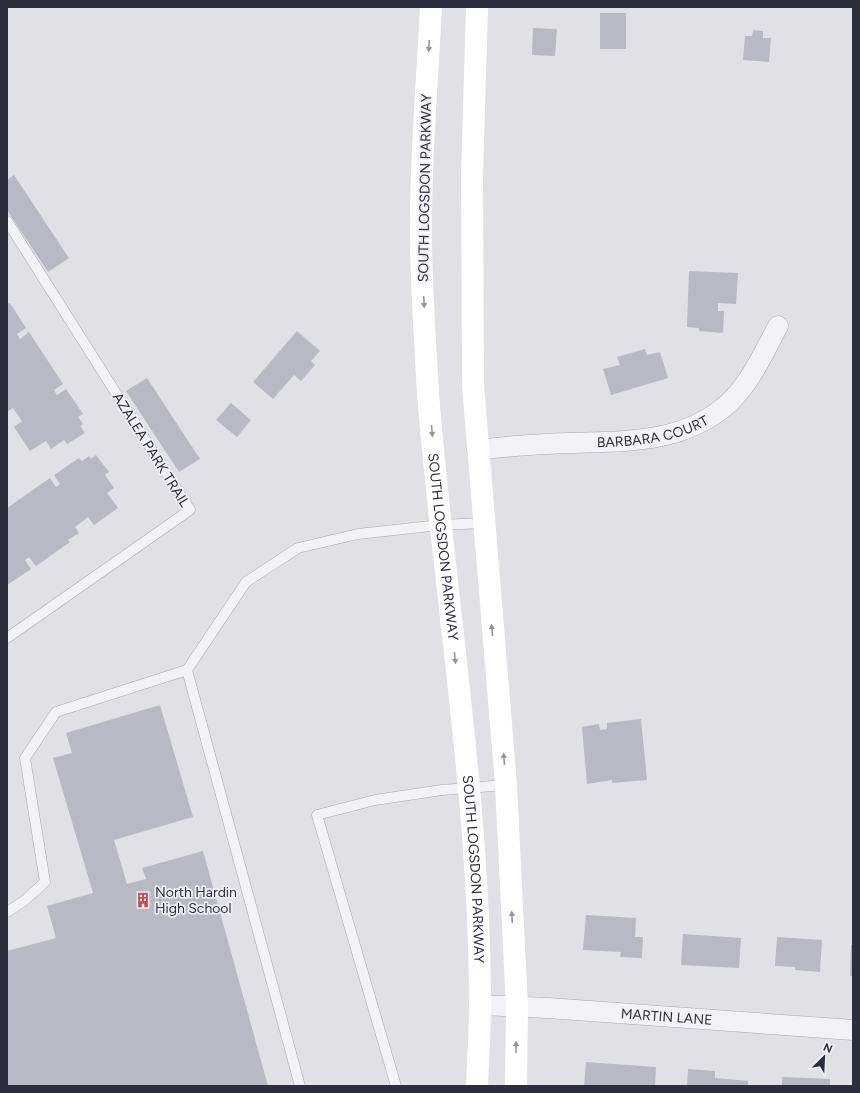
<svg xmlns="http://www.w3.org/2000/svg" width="860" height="1093" font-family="Figtree,sans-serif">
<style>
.building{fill:#b7bac4}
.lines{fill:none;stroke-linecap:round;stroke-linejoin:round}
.lane-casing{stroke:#a5a8b1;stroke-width:11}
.street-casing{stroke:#a5a8b1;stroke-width:21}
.lane{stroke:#f2f3f6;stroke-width:10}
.street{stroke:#f2f3f6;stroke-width:20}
.secondary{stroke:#fff;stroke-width:22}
.oneway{fill:#94969e}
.labels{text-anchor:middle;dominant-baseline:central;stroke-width:3.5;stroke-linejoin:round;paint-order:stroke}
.street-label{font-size:14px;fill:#2a2e3d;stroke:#eff0f5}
.poi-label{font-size:14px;fill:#2a2e3d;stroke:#eff0f5;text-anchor:start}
</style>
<rect width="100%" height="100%" fill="#dfe1e7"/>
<path class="building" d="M600 13H626V49H600Z
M533 28 557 29 555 56 532 55Z
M753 30 763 31V38H771L769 62 743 60 745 36H752Z
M14 175 69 258 48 272 7 210V180Z
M689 271 738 273 736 304 718 303V311H724L723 333 699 331V328L687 327Z
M10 303 26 328 17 334 20 339 29 332 63 384 54 390 57 395 66 389 83 414 78 417 83 424 80 426 85 433 67 444 64 440 51 449 46 441 30 451 14 427 22 421 13 408 7 412V304Z
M297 331 320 351 311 361 315 365 301 381 294 375 273 399 253 382Z
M645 349 647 355 660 352 668 378 611 395 603 369 620 365 617 357Z
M147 378 200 459 179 472 126 391Z
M231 403 251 420 237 437 216 420Z
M96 455 109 472 105 475 114 488 107 493 118 508 94 525 88 517 75 527 79 533 68 540 70 542 36 566 29 557 25 560 31 569 7 585V508L50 478 56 487 60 484 54 475 79 458 82 461 89 456 91 459Z
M160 705 193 817 114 840 127 884 146 879 142 868 203 851 268 1086H7V951L56 938 47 906 93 893 53 758 72 753 66 733Z
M641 719 647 780 612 783V780L587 784 582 727 599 724 600 730 607 729V723Z
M586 915 636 918 635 937H643L642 958 620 957 621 952 583 950Z
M683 934 741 938 739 968 681 965Z
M777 937 822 940 820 972 795 970V967L775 966Z
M851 945H853V976H850Z
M586 1062 656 1067 655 1086H584Z
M688 1069 715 1071V1078L748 1081V1086H687Z
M782 1077 830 1079V1086H782Z"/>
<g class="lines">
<defs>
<path id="lane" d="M7 221 190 510 7 638
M7 912 24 901 45 882 25 758 56 712 187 670
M300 1086 187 670 246 582 298 548 358 534 440 525 483 523
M396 1086 317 815 375 800 442 790 506 785"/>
<g id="street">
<path id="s1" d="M477 450C508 446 538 444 568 443 627 441 683 444 729 403 751 382 764 352 778 326"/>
<path id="s2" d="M480 1005 548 1008 853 1030"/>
</g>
</defs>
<use href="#lane" class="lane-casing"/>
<use href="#street" class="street-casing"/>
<use href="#lane" class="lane"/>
<use href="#street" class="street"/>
<g class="secondary">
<path id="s3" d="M431 7C427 86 420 166 421 246 422 295 425 344 428 393 444 596 480 800 480 1005 480 1032 478 1059 477 1086"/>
<path d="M477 7 472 175 473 385 506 785 517 1007 516 1086"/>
</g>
</g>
<defs><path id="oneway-solid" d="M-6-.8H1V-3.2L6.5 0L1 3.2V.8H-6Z"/></defs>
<g class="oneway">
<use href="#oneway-solid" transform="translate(429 46) rotate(93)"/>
<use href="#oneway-solid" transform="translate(424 302) rotate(87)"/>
<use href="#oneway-solid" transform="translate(432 431) rotate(85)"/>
<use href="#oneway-solid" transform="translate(492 630) rotate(-95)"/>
<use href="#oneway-solid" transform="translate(455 658) rotate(84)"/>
<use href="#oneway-solid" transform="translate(504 759) rotate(-95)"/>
<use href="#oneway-solid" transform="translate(512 917) rotate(-93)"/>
<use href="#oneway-solid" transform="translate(516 1047) rotate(-89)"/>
</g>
<defs>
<symbol id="building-bare" viewBox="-9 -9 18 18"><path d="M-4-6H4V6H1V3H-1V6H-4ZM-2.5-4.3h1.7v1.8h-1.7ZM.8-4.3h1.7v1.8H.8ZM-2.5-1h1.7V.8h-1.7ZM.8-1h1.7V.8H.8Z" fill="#c34e4e" stroke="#eff0f5" stroke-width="2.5" paint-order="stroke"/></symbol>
</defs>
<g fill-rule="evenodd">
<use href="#building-bare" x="132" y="889" width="22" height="22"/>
</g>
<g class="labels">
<g class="street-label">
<text transform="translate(425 188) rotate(-89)">SOUTH LOGSDON PARKWAY</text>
<text stroke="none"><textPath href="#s1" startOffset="177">BARBARA COURT</textPath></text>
<text transform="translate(151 450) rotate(58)">AZALEA PARK TRAIL</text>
<text stroke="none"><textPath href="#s3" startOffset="541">SOUTH LOGSDON PARKWAY</textPath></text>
<text stroke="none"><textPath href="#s3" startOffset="865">SOUTH LOGSDON PARKWAY</textPath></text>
<text stroke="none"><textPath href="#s2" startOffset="187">MARTIN LANE</textPath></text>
</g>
<g class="poi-label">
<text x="155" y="892">North Hardin<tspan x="155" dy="16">High School</tspan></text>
</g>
</g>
<rect width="860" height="1093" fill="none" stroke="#2a2e3d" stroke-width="16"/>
<g transform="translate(824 1057) rotate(24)" stroke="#eff0f5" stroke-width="3" paint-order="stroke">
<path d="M0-3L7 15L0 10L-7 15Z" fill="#2a2e3d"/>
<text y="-6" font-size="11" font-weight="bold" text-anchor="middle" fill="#2a2e3d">N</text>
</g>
</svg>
